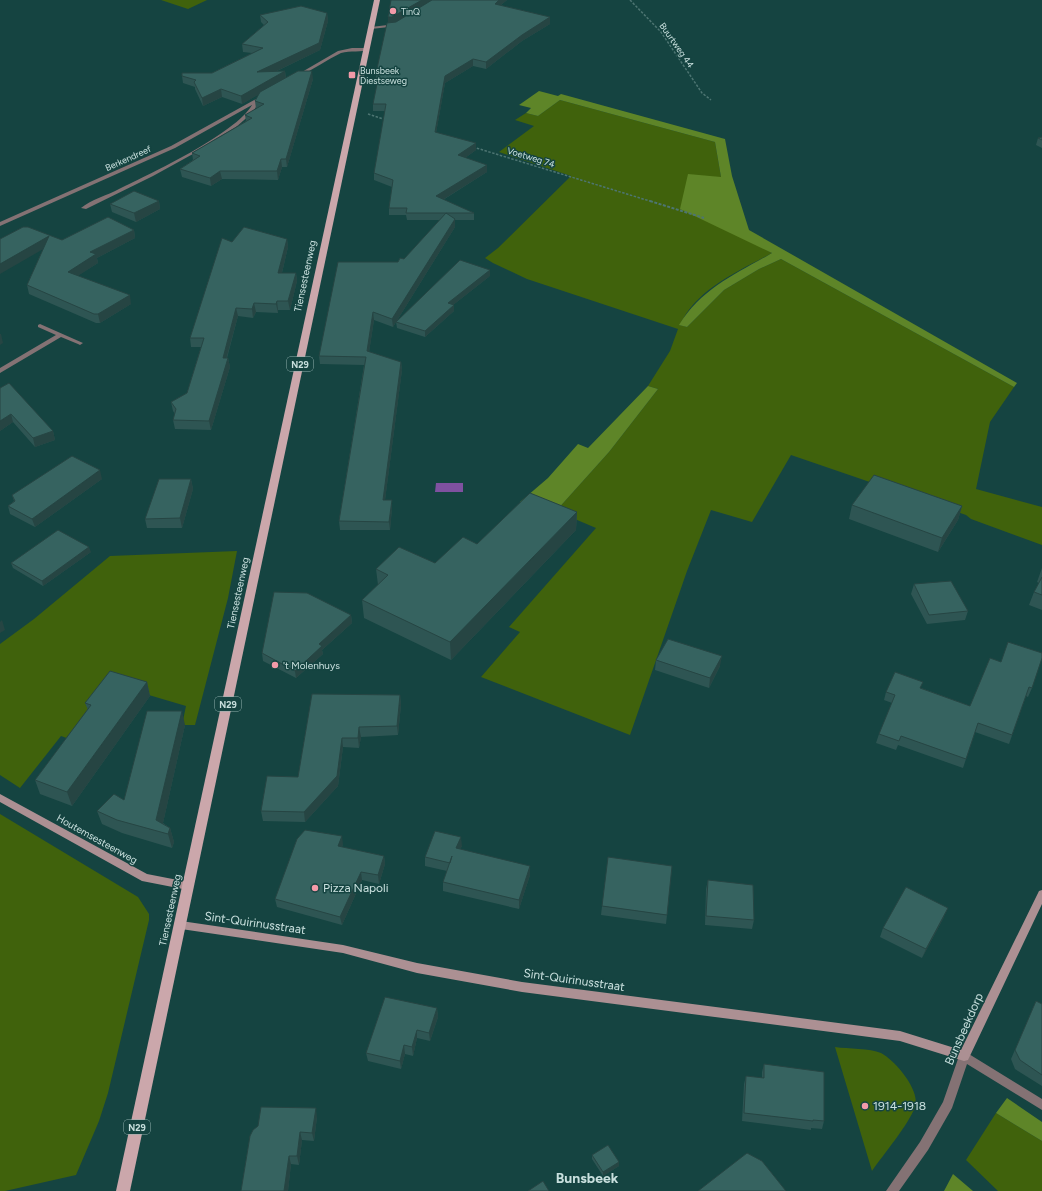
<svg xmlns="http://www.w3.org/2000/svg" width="1042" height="1191" font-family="Figtree,sans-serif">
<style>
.green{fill:#40620c}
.forest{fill:#5e8528}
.water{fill:#7f51a0}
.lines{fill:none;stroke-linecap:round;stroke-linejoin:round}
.path-far1{stroke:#4d7572;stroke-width:1.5;stroke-dasharray:2.5 1.5;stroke-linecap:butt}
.path{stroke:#4d7572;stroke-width:2;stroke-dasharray:3 1.5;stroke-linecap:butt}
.street{fill:#847274;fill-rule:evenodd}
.secondary{fill:#ac9093;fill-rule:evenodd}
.primary{fill:#cba7ab;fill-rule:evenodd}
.wall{fill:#2e5553}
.shaded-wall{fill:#264543}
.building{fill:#366360;stroke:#264543}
.poi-dot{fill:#f39aa8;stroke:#154441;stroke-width:1.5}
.labels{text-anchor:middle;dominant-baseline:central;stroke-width:3;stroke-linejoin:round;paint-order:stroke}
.far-poi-label{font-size:9px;fill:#c9e0de;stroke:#154441;text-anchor:start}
.far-street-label{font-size:9px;fill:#c9e0de;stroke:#154441}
.shield{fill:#154441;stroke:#93b1af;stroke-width:1}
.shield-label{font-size:9px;font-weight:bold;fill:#c9e0de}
.street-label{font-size:10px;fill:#c9e0de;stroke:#154441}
.poi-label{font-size:10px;fill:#c9e0de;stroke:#154441;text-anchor:start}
.near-poi-label{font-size:12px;fill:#c9e0de;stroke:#154441;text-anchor:start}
.near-street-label{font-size:12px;fill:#c9e0de;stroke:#154441}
.near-quarter-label{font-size:14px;font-weight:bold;fill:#c9e0de;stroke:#154441}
</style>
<rect width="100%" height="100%" fill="#154441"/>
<path class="green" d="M161 0H207L188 9Z
M560 100 715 142 721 177 756 244 772 253C739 271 696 289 680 325L687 327 724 290 759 269 781 259 1014 387 990 422 976 489 1042 507V545L971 519 966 515 791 455 752 522 711 510 687 571 630 735 481 677 520 632 509 627 596 528 556 511 609 452 658 389 648 386 670 351 678 329 527 279 493 263 485 258 498 248 571 176 499 152 534 126 515 120 526 113 538 116Z
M237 551 228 598 195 725H182L186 706 115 685 75 741 61 736 20 788 0 775V644L34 619 110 556Z
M0 814 138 897 149 914V920L108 1093 99 1121 76 1175 5 1191H0Z
M835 1047C848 1049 870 1048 881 1053 895 1060 921 1091 915 1107 909 1124 883 1155 872 1171Z
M996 1113 1042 1141V1191H998L966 1160Z"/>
<path class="forest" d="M539 91 558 96 561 94 725 139 732 176 749 230 1017 383 1014 387 781 259 759 269 724 290 687 327 679 325C702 288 736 274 772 253L680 209 688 174 721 177 715 142 560 100 538 116 526 113 531 108 519 105Z
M648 386 658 389 609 452 556 511 520 502 548 478 578 444 588 448Z
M1007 1098 1042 1122V1141L996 1113Z
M953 1174 973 1191H944Z"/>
<path class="water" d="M436 483H463V492H435Z"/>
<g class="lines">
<path class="path-far1" d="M630 0 661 32 702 93 711 100
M368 114 386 120
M473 147 653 202"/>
<path class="path" d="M650 201 704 218"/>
<path class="street" d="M396 24H398V26L371 29 369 28 371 27Z
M352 48H367L369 49C362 53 350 50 341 53 327 60 313 69 299 77L295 76 338 51Z
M263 95 268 96 260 101 252 113 235 128 211 144 153 176 86 209 81 208C90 200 108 195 119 189 152 173 235 134 252 105L175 148 0 226V222L171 146Z
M40 324 83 343 80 345 78 344 61 337 0 373V368L56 335 38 327V325Z
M964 1051 1042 1099V1110L967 1064 952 1108 928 1150 899 1191H886L920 1142 943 1102 959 1056 960 1052Z"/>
<path class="secondary" d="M0 794 147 874 188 882 191 883 193 886 191 889 188 890 142 881 0 802Z
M1042 890V904L968 1060 964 1061 900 1041 522 992 417 973 343 953 181 929 177 928 176 925 177 922 181 921 343 945 417 963 522 982 900 1031 961 1050 1039 891Z"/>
<path class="primary" d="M374 0H380L130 1191H116Z"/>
</g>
<path class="wall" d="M391 0H507L501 5 550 24 522 41 486 69 473 66 445 83 436 133 476 150 465 158 487 172 443 200 474 213V220H455V227L393 327 374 320 369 352 401 362 402 370 385 500 392 508 390 530H340L339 521 364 365 320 364 319 356 398 262 404 259 440 220H407L406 215H389V208L392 187 374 180V173L385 111H373V104L378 81 376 80V73L388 22V17Z
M327 13 328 21 320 50 275 72 285 71 286 78 313 79 287 167H282L278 180 222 179 211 186 182 177 180 169 193 160 192 153 246 121 245 115 256 109 255 101 259 94 242 104 222 97 203 106 195 89V87L183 83 182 76 212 73 252 53 243 52 242 44 264 25 261 22 260 15Z
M1042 137V148L1036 145 1038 138Z
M159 201 160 209 136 222 112 212 110 204Z
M134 230 135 238 97 258 98 263 77 276 131 304 100 323H96L29 294 27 285 43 249 0 239 62 240Z
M287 239 288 247 282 273H296L297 281 290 310H278V313L256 312 253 318 238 316 227 358H228L230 367 211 430 175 429 173 420 175 414 173 411 171 402 187 393 201 347H191L190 338 232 242Z
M490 276 453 305 454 311 425 337 397 328 396 322Z
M0 388 53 431 55 440 35 447 13 422 0 431Z
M102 479 35 527 10 514 8 506 14 501 12 495Z
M191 479 193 489 182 528H147L145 519Z
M852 505 962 506 958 520 938 552 849 519Z
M577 512 576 530 451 660 364 618 362 600 378 585 376 569 435 563 477 544Z
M91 552 43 586 13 568 11 563Z
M1042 568V610L1029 605 1034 592 1039 583 1037 582Z
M914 584 968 611 965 620 927 624 911 594Z
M351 615 352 623 322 650 323 654 296 678 263 661 262 653Z
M990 658 1032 688 1028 697 1026 696 1009 744 975 732 963 768 898 745 896 750 876 743 879 734 892 703 884 700 886 692 921 688 970 706Z
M656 660 720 666 709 688 655 670Z
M147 682 150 696 72 806 40 794 35 780 88 710 85 703Z
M312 694 400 695 401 705 398 735 361 737 359 748 343 747 338 786 305 822 263 821 261 811 298 777Z
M185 725 163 823 170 828 174 842 172 848 122 833 102 824 97 811 124 800Z
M343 844 342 847 384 856 385 864 379 884 362 880 342 925 277 907 275 899Z
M462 846 460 849 530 875 519 909 443 891V882L447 871 425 866V857Z
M708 880 754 920 752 929 705 925 706 889Z
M602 906 667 915 666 924 601 915Z
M944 917 922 958 880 937 883 928Z
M1036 1001 1042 1004V1086L1015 1069 1011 1059Z
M437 1008 438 1017 430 1041 417 1038 413 1056 405 1054 401 1069 368 1061 366 1053Z
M764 1064 824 1121 822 1129 811 1128V1130L742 1121 744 1084 746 1076 762 1078V1072Z
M317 1117 314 1141 302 1140 299 1165 291 1164 288 1191H241L250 1136Z
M592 1155 619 1166 603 1176 592 1159Z"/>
<path class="shaded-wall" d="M422 0H433L393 24H388V17Z
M499 0H507L495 10V4Z
M327 13 328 21 320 50 258 80 257 72Z
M550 17V24L522 41 486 69V62L522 35Z
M473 59V66L445 83 435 139V132L445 76Z
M285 71 286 79 242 104 241 96Z
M312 71 313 79 287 167 286 159Z
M221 89 222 97 203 106 202 98Z
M476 143V150L458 163V155Z
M281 159 282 167 278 180 277 171Z
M487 165V172L436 204V196Z
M220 171 222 179 211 186 210 178Z
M159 201 160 209 136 222 134 213Z
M455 219V227L393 327 392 319Z
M134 230 135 238 97 258 98 263 70 281 68 272 90 252Z
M49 236 52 244 0 274V264Z
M287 239 288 247 280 281 278 273Z
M490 270V276L448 309V303Z
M296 273 297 281 290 310 288 301Z
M130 295 131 304 100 323 98 314Z
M277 301 278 310V313L276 304Z
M254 303 256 312 253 318 252 309Z
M454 305V311L425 337V331Z
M236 308 238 316 224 367 223 358Z
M373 312 374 320 368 359 367 351Z
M0 334H1L3 343 0 345Z
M228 358 230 367 211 430 209 421Z
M401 362 402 370 384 508 383 500Z
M11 414 13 422 0 431V421Z
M53 431 55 440 35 447 33 438Z
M100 470 102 479 35 527 32 519Z
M191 479 193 489 182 528 180 518Z
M392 500V508L390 530 389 522Z
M962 506 958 520 938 552 942 538Z
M577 512 576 530 451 660 450 642Z
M89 547 91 552 43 586 42 581Z
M351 615 352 623 322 650 323 654 296 678 295 671 319 644Z
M2 620 5 630 0 633V622Z
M722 656 720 666 709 688 710 678Z
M147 682 150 696 72 806 67 792Z
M400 695 401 705 398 735 397 726Z
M182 711 185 725 161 832 156 820Z
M359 727 361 737 359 748 358 738Z
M342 738 343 747 338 786 305 822 304 812Z
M170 828 174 842 172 848 168 834Z
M342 836 343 844 340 854 338 846Z
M461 837 462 846 456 858V848Z
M384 856 385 864 379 884 378 875Z
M530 866V875L519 909V900Z
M361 872 362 880 342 925 340 917Z
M948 908 944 917 922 958 926 949Z
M437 1008 438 1017 430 1041 429 1033Z
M417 1030V1038L413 1056 412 1047Z
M404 1045 405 1054 401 1069 400 1061Z
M316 1108 317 1117 314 1141 312 1133Z
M300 1132 302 1140 299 1165 297 1156Z
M289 1156 291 1164 288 1191H284Z
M619 1162V1166L603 1176V1172Z"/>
<path class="building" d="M391 0H422L392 17H388Z
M432 0H499L495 4 550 17 522 35 486 62 473 59 445 76 435 132 476 143 458 155 487 165 436 196 474 213H406L407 208H389L393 180 374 173 386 104H373L379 74 376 73 387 23 396 22Z
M301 6 327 13 319 43 257 72 285 71 241 96 221 89 202 98 194 82 196 80 182 76V73H212L263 48 242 44 268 22 260 15Z
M298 71H312L286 159H281L277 171H220L210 178 180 169 200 156 192 153 252 118 245 115 264 104 255 101 260 92Z
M1042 137V140L1038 138Z
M134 191 159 201 134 213 110 204Z
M446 213 455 219 392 319 373 312 367 351 401 362 383 500H392L389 522 339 521 366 357 319 356 338 262H398L400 258 404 259Z
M108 217 134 230 90 252 96 254 68 272 130 295 98 314H94L27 285 49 236 0 264V239L23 227H28L62 240Z
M244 227 287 239 278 273H296L288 301H277L276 304 254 303 252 309 236 308 223 358H228L209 421 173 420 176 409 171 402 187 393 204 338H190L222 238 232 242Z
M460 260 490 270 448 303 454 305 425 331 396 322Z
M9 383 53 431 33 438 11 414 0 421V388Z
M72 456 100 470 32 519 8 506 15 501 12 495Z
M874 475 962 506 942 538 852 505Z
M159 479H191L180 518 145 519Z
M530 493 577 512 450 642 362 600 388 575 376 569 399 547 435 563 463 537 477 544Z
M58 530 89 547 42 581 11 563Z
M1042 577V595L1034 592Z
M951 581 968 611 929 615 914 584Z
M274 592 307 593 351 615 319 644 322 646 295 671 262 653Z
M668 639 722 656 710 678 656 660Z
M1008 642 1042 653V658L1032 688 1029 687 1012 735 978 723 966 759 901 736 899 741 879 734 895 695 886 692 895 672 923 682 920 688 970 706 990 658 1001 662Z
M110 671 147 682 67 792 35 780 91 705 85 703Z
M312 694 400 695 397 726 359 727 358 738H342L337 776 304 812 261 811 267 776 298 777Z
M147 711H182L156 820 170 828 168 834 117 820 97 811 114 794 124 800Z
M305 830 342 836 338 846 384 856 378 875 361 872 340 917 275 899 297 839Z
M435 831 461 837 456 848 530 866 519 900 443 882 452 856 450 863 425 857Z
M608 857 672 866 667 915 602 906Z
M708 880 753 885 754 920 706 916Z
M906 887 948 908 926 949 883 928Z
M385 997 437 1008 429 1033 417 1030 412 1047 404 1045 400 1061 366 1053Z
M1036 1001 1042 1004V1075L1020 1060 1015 1050Z
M764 1064 824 1072V1121L813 1120V1121L744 1113 746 1076 764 1078Z
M261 1107 316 1108 312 1133 300 1132 297 1156H289L284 1191H241L250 1136 253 1130 258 1126Z
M608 1145 619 1162 603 1172 592 1155Z
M747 1153 762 1161 786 1191H698Z
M543 1181 549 1191H528Z"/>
<g class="poi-dot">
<circle cx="393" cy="11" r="4"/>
<rect x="348" y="71" width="8" height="8" rx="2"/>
<circle cx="275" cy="665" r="4"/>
<circle cx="315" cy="888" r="4"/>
<circle cx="865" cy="1106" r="4"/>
</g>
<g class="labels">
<g class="far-poi-label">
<text x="401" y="11">TinQ</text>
<text x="360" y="70">Bunsbeek<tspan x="360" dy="10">Diestseweg</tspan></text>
</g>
<g class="far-street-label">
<text transform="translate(677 45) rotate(55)">Buurtweg 44</text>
<text transform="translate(531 157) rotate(17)">Voetweg 74</text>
<text transform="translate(128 158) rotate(-24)">Berkendreef</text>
</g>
<g class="shield">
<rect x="287" y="357" width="26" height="14" rx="3"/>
<rect x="215" y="697" width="26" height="14" rx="3"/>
<rect x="124" y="1120" width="26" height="14" rx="3"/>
</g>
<g class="shield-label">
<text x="300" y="364">N29</text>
<text x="228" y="704">N29</text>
<text x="137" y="1127">N29</text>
</g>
<g class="street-label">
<text transform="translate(305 276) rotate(-78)">Tiensesteenweg</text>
<text transform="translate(238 593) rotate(-78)">Tiensesteenweg</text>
<text transform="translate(97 839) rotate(29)">Houtemsesteenweg</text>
<text transform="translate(170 910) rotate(-78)">Tiensesteenweg</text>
</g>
<g class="poi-label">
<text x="283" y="665">'t Molenhuys</text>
</g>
<g class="near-poi-label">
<text x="323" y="888">Pizza Napoli</text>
<text x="873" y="1106">1914-1918</text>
</g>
<g class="near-street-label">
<text transform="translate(255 923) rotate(8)">Sint-Quirinusstraat</text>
<text transform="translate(574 980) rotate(8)">Sint-Quirinusstraat</text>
<text transform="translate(964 1029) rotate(-66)">Bunsbeekdorp</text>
</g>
<g class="near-quarter-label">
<text x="587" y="1178">Bunsbeek</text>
</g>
</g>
</svg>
